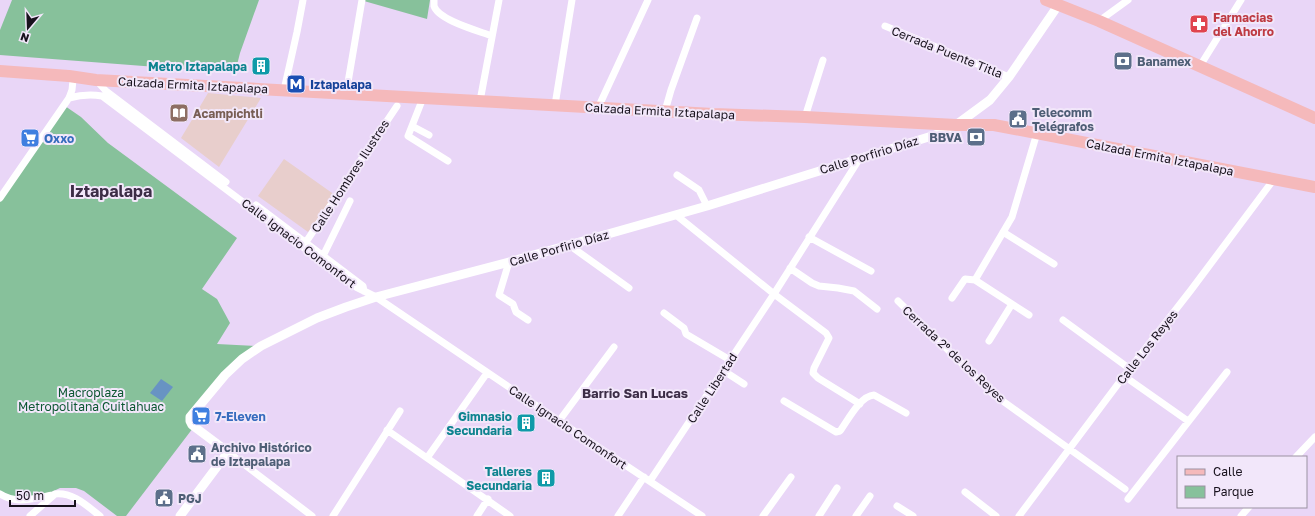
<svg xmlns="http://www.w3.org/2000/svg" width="1315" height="516" font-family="'Golos Text',sans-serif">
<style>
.education{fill:#e8cecc}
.green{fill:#87c19b}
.water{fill:#6893c3}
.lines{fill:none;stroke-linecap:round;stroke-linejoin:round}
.minor{stroke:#fff;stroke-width:7}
.tertiary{stroke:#fff;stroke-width:9}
.primary{stroke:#f5b9bb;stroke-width:12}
.labels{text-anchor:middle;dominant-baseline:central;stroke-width:4;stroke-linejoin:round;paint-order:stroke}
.health-label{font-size:12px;font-weight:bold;fill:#be3a42;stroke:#f2e7fa;text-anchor:start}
.street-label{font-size:12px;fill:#18121d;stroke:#f2e7fa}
.service-label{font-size:12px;font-weight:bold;fill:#4e5e75;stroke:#f2e7fa;text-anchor:start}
.culture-label{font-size:12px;font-weight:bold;fill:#0d838f;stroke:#f2e7fa;text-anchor:end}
.transit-label{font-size:12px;font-weight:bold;fill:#164399;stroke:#f2e7fa;text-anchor:start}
.education-label{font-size:12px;font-weight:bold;fill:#785e54;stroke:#f2e7fa;text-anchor:start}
.shop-label{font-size:12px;font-weight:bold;fill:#366cbe;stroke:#f2e7fa;text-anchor:start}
.park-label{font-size:12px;fill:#0c5732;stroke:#f2e7fa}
.neighbourhood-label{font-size:13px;font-weight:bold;fill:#3c2d46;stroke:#f2e7fa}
.district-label{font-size:16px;font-weight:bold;fill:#3c2d46;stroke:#f2e7fa}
</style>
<rect width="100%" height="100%" fill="#e9d6f7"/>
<path class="education" d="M208 93 261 98 219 167 181 138Z
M284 159 335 195 308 232 258 196Z"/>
<path class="green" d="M12 0H259L240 53 235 73 0 55V30Z
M364 0H430L427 19 364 1Z
M65 106 81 117 108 143 237 238 202 289 217 299 230 323 217 344 258 346 186 417 193 428 126 516H117L84 491 76 488H60L45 495 15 498 0 491V202Z"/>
<path class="water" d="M161 379 173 387 162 401 150 393Z"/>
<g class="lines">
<path class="minor" d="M434 0C434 1 434 6 434 6 438 20 479 31 492 36
M1099 21 1128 0
M885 26 1009 77
M1200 66 1241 0
M96 80 106 91 226 182
M284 90 297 32 303 0
M346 94 362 0
M69 98C80 95 90 94 102 96L356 287 376 297 559 421 702 516
M423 98 408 136 448 161
M480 101 499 0
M555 105 572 0
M598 108 648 0
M665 111 671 90 697 18
M805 117 823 60
M412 126 429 135
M677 175 699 190 707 206
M0 198 69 98 72 90 73 80 69 76
M256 205 363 286 364 291
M676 215 774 294 826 333 829 338 814 368 813 373 818 378 860 404
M1003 232 1054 264
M809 237 871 271
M304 245 397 106
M569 245 629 288
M323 256 350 201
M509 262 499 295 513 304 516 312 528 320
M790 268 812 283 819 286 838 288 854 291 877 309
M952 298 965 279 975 280
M898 301 993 394 1125 489
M664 313 684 328 686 334 730 360
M1029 315 975 280 1012 217 1037 133
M1063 320 1130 369
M989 341 1012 304
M724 371 744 384
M1124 376 1188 421
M784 401 836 432 840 431C848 420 860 396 874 395L906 413
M559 421 614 347
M387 430 510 516
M228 452 312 516
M1296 457 1315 437
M427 458 487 373
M650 481 774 294 860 158
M965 492 996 516
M0 494C17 505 34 498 53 495
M1128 499 1227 372
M897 506 913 516
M30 516 55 494C73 492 87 506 100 516
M333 516 400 411
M477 516 488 499
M618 516 644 477
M763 516 791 477
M819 516 837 488
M856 516 870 496
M1019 516 1124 376 1191 290 1274 179
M1241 516 1249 507"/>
<path class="tertiary" d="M180 516 228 452 192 425 190 421V417L225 375 242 359 261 346 317 318 346 307 376 297 509 262 707 206 935 135 956 125 990 100 1009 77 1059 4"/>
<path class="primary" d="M1046 0 1099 21 1315 118
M0 71 69 76 96 80 713 114 805 117 956 125H994L1315 187"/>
</g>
<defs>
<symbol id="pharmacy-square" viewBox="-11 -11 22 22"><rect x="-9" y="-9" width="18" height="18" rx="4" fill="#e0444e" stroke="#f2e7fa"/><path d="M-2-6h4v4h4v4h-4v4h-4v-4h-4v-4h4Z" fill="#fff"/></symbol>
<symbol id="bank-square" viewBox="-11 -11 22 22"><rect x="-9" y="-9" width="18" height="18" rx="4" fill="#5c6f8a" stroke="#f2e7fa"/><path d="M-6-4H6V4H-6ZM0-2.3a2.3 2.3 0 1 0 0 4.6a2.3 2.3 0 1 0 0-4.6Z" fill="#fff"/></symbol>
<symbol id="building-square" viewBox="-11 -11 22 22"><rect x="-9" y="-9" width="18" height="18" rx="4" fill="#0f9aa8" stroke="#f2e7fa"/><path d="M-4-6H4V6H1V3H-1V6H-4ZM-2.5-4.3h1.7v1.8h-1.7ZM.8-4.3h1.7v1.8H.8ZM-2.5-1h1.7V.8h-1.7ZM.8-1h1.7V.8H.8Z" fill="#fff"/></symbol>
<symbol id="metro-square" viewBox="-11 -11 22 22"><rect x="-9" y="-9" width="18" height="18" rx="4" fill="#1a4fb4" stroke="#f2e7fa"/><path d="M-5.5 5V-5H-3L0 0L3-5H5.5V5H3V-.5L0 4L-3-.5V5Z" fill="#fff"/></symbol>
<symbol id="library-square" viewBox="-11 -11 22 22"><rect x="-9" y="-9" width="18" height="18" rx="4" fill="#8d6e63" stroke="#f2e7fa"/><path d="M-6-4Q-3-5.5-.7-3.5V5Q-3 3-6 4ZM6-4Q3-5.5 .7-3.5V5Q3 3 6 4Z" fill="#fff"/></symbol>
<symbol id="civic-square" viewBox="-11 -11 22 22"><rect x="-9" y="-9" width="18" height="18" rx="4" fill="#5c6f8a" stroke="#f2e7fa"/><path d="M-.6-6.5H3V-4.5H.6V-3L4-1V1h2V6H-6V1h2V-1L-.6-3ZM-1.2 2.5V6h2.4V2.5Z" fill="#fff"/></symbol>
<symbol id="supermarket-square" viewBox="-11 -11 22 22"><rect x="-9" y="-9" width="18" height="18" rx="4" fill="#3f7fe0" stroke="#f2e7fa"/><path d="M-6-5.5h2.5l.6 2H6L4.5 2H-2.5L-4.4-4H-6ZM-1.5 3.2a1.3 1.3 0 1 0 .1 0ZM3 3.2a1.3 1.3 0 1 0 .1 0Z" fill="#fff"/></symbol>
</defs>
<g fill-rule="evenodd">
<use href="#pharmacy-square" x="1188" y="13" width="22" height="22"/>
<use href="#bank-square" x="1112" y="50" width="22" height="22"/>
<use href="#building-square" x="250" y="55" width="22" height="22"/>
<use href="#metro-square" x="285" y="73" width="22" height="22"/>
<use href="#library-square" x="168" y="102" width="22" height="22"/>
<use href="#civic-square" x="1007" y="108" width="22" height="22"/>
<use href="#bank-square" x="965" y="126" width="22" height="22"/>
<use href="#supermarket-square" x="19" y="127" width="22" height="22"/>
<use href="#supermarket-square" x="190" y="405" width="22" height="22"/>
<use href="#building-square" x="515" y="412" width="22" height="22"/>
<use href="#civic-square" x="186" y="443" width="22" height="22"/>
<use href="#building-square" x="535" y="467" width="22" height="22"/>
<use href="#civic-square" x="153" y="487" width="22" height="22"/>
</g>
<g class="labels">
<g class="health-label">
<text x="1213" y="17">Farmacias<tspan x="1213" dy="14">del Ahorro</tspan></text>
</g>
<g class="street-label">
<text transform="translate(947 52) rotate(22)">Cerrada Puente Titla</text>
<text transform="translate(193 85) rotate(3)">Calzada Ermita Iztapalapa</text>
<text transform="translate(660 111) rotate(3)">Calzada Ermita Iztapalapa</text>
<text transform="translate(869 155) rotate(-17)">Calle Porfirio Díaz</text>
<text transform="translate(1160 157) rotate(11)">Calzada Ermita Iztapalapa</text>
<text transform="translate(350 176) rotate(-57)">Calle Hombres Ilustres</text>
<text transform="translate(299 243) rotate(37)">Calle Ignacio Comonfort</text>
<text transform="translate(559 248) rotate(-16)">Calle Porfirio Díaz</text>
<text transform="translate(1147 347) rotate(-52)">Calle Los Reyes</text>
<text transform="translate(954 354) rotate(43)">Cerrada 2º de los Reyes</text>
<text transform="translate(712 388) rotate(-57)">Calle Libertad</text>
<text transform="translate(568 427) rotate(34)">Calle Ignacio Comonfort</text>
</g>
<g class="service-label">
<text x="1137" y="61">Banamex</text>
<text x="1032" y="112">Telecomm<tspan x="1032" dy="14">Telégrafos</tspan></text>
<text x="962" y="137" text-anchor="end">BBVA</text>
<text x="211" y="447">Archivo Histórico<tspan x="211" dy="14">de Iztapalapa</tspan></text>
<text x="178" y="498">PGJ</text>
</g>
<g class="culture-label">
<text x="247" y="66">Metro Iztapalapa</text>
<text x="512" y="416">Gimnasio<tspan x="512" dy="14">Secundaria</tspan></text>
<text x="532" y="471">Talleres<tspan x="532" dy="14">Secundaria</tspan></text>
</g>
<g class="transit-label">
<text x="310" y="84">Iztapalapa</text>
</g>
<g class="education-label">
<text x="193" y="113">Acampichtli</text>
</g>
<g class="shop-label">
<text x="44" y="138">Oxxo</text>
<text x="215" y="416">7-Eleven</text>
</g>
<g class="park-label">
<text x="91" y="392">Macroplaza<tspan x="91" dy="14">Metropolitana Cuitlahuac</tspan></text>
</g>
<g class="neighbourhood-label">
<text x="635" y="393">Barrio San Lucas</text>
</g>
<g class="district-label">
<text x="111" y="191">Iztapalapa</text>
</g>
</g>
<rect x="1177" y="456" width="130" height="52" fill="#f2e7fa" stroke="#9b92a2"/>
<rect x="1185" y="469" width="20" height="6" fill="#f5b9bb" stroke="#9b92a2"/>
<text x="1213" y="476" font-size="12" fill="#18121d">Calle</text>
<rect x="1185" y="486" width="20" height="12" fill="#87c19b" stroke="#9b92a2"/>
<text x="1213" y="496" font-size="12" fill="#18121d">Parque</text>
<g transform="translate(28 28) rotate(199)" stroke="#f2e7fa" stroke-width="3" paint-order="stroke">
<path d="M0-3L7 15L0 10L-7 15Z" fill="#18121d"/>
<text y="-6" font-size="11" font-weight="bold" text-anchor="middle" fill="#18121d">N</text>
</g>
<path d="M10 500v6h65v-6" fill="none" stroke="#18121d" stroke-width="2"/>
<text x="16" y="500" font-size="12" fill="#18121d" stroke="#f2e7fa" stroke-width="3" paint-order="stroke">50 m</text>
</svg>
